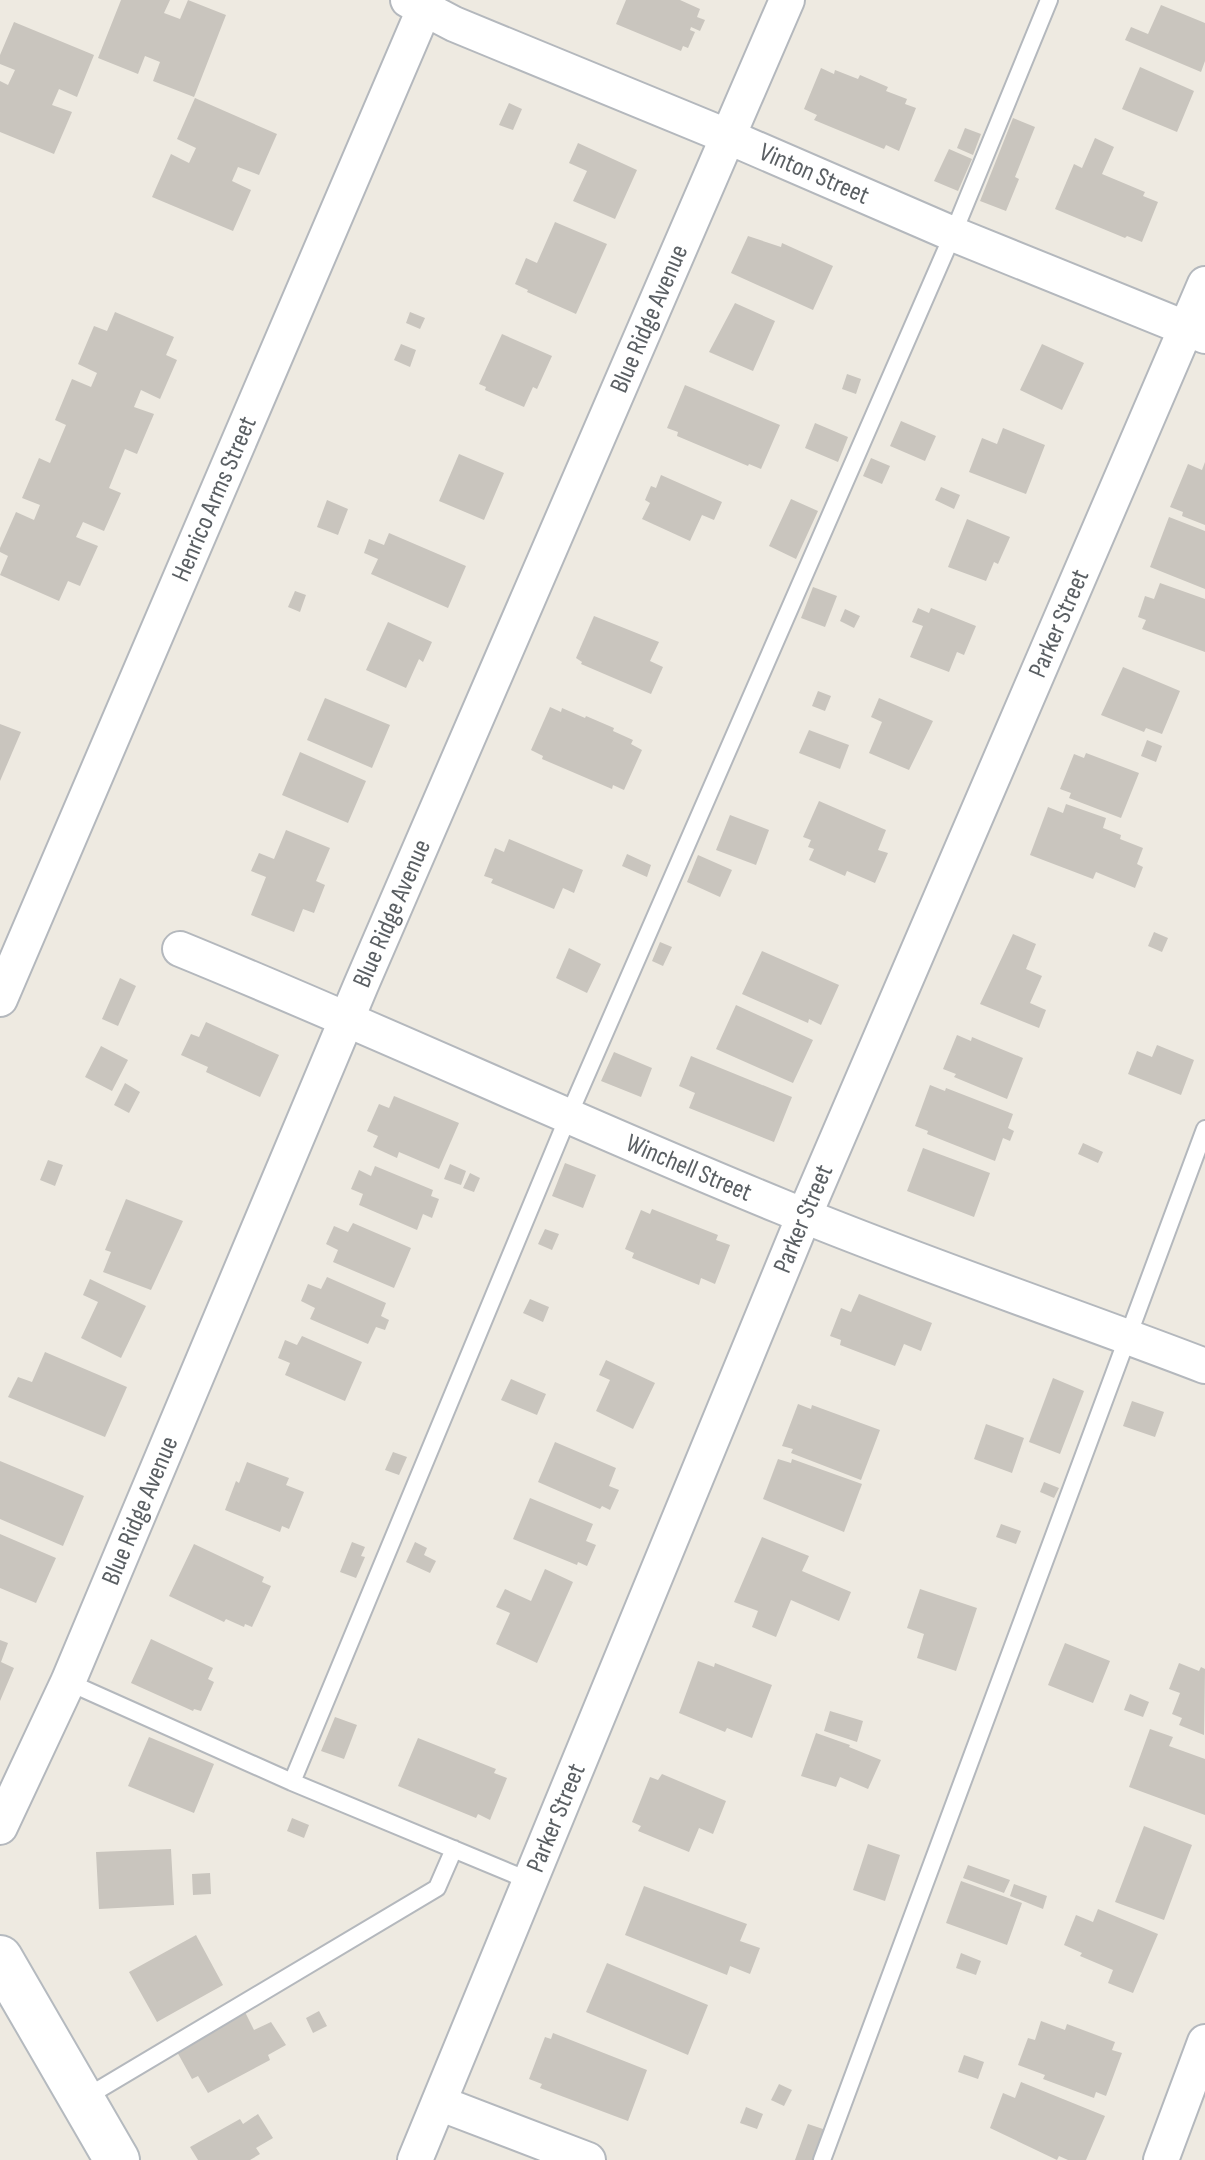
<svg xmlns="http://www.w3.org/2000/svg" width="1205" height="2160" font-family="'Sofia Sans Condensed',sans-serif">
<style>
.building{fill:#c9c5be}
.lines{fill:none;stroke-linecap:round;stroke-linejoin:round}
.service-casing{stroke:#b4b8bd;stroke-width:20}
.minor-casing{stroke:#b4b8bd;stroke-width:38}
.secondary-casing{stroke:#b5babf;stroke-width:48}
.service{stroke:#fff;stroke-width:16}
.minor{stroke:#fff;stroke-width:34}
.secondary{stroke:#fff;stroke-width:44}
.labels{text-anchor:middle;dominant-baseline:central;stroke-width:8;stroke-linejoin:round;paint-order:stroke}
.street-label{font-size:26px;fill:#5a5f63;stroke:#fff}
</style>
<rect width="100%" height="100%" fill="#eeeae1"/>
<path class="building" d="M121 0H170L164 13 180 19 188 0 226 15 194 97 153 81 160 62 145 56 138 74 98 58Z
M626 0H680L700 9 697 17 705 20 700 31 691 27 690 30 695 32 688 48 683 46 681 51 616 24Z
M1161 5 1205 23V61L1201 72 1125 40 1131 27 1148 34Z
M14 22 94 55 77 97 59 89 52 105 72 112 54 154 0 132V81L8 85 15 70 0 64V55Z
M1140 67 1194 91 1177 132 1122 109Z
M821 68 834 74 835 70 858 79 860 75 888 87 886 91 907 99 905 104 916 108 899 151 886 145 884 149 814 120 817 115 804 109Z
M195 98 277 134 259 175 238 167 232 181 251 190 233 231 152 197 171 154 189 163 196 148 177 139Z
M509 103 522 109 513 130 499 125Z
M1013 118 1035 127 1015 177 1019 179 1006 211 980 201Z
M965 128 981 134 973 155 957 148Z
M1095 138 1114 147 1102 174 1145 192 1143 196 1158 202 1142 242 1127 236 1125 238 1055 209 1074 164 1082 168Z
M578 143 637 170 615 219 573 201 587 171 569 163Z
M949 149 972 159 958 191 934 181Z
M555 222 607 244 576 314 527 292 528 290 515 284 526 258 537 263Z
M748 236 781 247 782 243 833 266 813 310 731 273Z
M735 303 775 321 753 371 709 352Z
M115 312 174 337 166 355 177 360 160 399 141 390 134 407 154 414 137 454 125 449 109 488 121 493 104 531 83 522 76 537 98 546 80 586 68 581 59 601 0 575 8 556 0 552V548L16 512 34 520 40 505 22 498 39 458 50 463 66 425 55 420 72 379 91 387 97 373 78 364 94 326 107 331Z
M410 312 425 318 420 329 406 323Z
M502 334 552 356 537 389 533 387 524 407 485 390 486 387 479 384Z
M401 344 416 350 410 367 394 360Z
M1042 344 1084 363 1062 410 1020 390Z
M847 374 861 379 856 394 842 389Z
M685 385 780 425 761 469 749 464 748 466 677 436 678 432 667 428Z
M901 421 936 436 925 461 890 446Z
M815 423 848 437 838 462 805 448Z
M1003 428 1045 445 1026 494 969 472 982 438 997 444Z
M459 454 504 473 484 520 439 501Z
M871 458 890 466 882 484 863 476Z
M1205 462V525L1182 516 1183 512 1170 507 1188 464 1202 470Z
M661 475 722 502 714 520 702 515 690 541 642 519 650 503 645 500 651 486 656 488Z
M941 487 960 495 954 509 935 500Z
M791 499 818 511 796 559 769 546Z
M327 500 348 509 338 535 317 527Z
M1169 517 1205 531V589L1150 567Z
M967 519 1010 537 998 564 994 562 986 581 948 567Z
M389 533 466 566 448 608 371 574 378 559 364 553 369 539 384 545Z
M1160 583 1205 599V652L1142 629 1146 620 1138 617 1145 596 1154 599Z
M813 587 837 596 825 627 801 618Z
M295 591 306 595 300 612 288 607Z
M918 608 929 613 931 608 976 626 964 655 957 652 949 672 910 657 923 626 912 622Z
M845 609 860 616 854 628 840 621Z
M594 616 659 642 650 661 663 667 651 694 581 664 582 662 576 658Z
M388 622 432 642 423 662 419 659 406 688 366 670Z
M1123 667 1180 691 1162 734 1146 728 1144 732 1101 715Z
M818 691 831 696 825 711 812 706Z
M325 698 390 725 372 768 307 740Z
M879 698 933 721 909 770 869 753 882 722 871 717Z
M550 707 561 712 562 708 585 718 586 716 614 728 613 731 633 740 631 744 642 750 624 790 613 785 612 789 542 759 543 756 531 750Z
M0 724 21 732 0 781Z
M809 730 849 745 840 769 799 753Z
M1147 740 1162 746 1156 762 1141 756Z
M300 752 366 781 348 823 282 795Z
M1086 753 1139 773 1121 818 1069 798 1071 793 1060 789 1074 754 1084 758Z
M819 801 886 830 878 850 888 853 875 883 847 871 845 876 809 860 814 849 808 847 811 840 803 837Z
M1066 804 1106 818 1103 828 1121 835 1120 839 1143 848 1137 864 1143 867 1135 888 1096 872 1093 879 1030 855 1048 807 1063 813Z
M730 815 769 830 756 865 716 850Z
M286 830 330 848 316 881 325 885 314 913 303 909 294 932 251 915 266 877 251 871 259 853 274 859Z
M509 839 583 870 574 893 563 888 554 909 491 883 493 879 484 876 495 848 504 852Z
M627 854 651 865 647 877 622 866Z
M698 855 732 870 720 897 687 882Z
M1154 932 1168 938 1162 952 1148 946Z
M1013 934 1036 944 1026 969 1042 976 1030 1003 1046 1010 1039 1028 980 1004Z
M660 942 672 947 663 966 652 961Z
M569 948 601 964 587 993 556 978Z
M762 951 839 985 821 1025 809 1019 808 1023 742 994Z
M120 978 136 986 118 1026 102 1019Z
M736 1005 813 1040 793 1083 716 1049Z
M206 1022 279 1055 260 1097 206 1072 208 1067 181 1055 191 1034 199 1037Z
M957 1035 971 1041 972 1037 1023 1058 1007 1099 954 1077 956 1074 943 1069Z
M1157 1045 1194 1060 1181 1095 1128 1074 1137 1051 1152 1057Z
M101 1046 128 1060 112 1091 85 1077Z
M614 1052 652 1068 641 1097 601 1081Z
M691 1056 792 1097 774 1142 689 1108 695 1093 679 1086Z
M125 1083 140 1092 129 1113 114 1105Z
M930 1085 945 1091 946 1088 1013 1114 1008 1128 1014 1131 1010 1141 1003 1138 995 1161 927 1134 928 1131 915 1126Z
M394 1096 459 1123 439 1169 399 1152 397 1158 373 1147 378 1136 367 1131 379 1104 389 1108Z
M1083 1143 1103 1152 1098 1163 1078 1154Z
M923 1148 990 1173 974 1217 907 1191Z
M48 1160 63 1165 55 1186 40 1180Z
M565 1163 596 1175 583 1208 552 1196Z
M450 1164 466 1171 461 1185 444 1179Z
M375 1166 433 1190 431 1196 439 1199 432 1218 423 1214 417 1230 359 1205 363 1194 351 1189 359 1170 371 1176Z
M470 1173 480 1178 474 1192 463 1188Z
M126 1199 183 1221 151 1290 103 1272 111 1252 105 1250Z
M652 1209 718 1235 716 1240 730 1245 715 1284 701 1278 699 1285 632 1258 634 1253 625 1249 641 1210 650 1214Z
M353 1223 411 1248 394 1288 333 1262 338 1250 326 1244 334 1226 348 1232Z
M545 1229 559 1234 552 1250 538 1244Z
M327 1277 386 1303 381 1316 389 1320 385 1330 376 1327 368 1344 310 1319 315 1308 301 1301 308 1284 321 1289Z
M90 1279 146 1306 121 1358 81 1338 98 1302 83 1295Z
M859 1294 932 1323 921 1351 904 1344 895 1366 840 1345 841 1340 830 1336 841 1308 851 1312Z
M530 1299 549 1307 543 1322 523 1313Z
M302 1336 362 1362 345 1401 285 1375 290 1363 278 1358 285 1340 297 1345Z
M45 1352 127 1387 105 1437 8 1397 18 1377 32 1382Z
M606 1360 655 1383 633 1429 596 1411 610 1380 599 1375Z
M1053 1378 1084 1391 1060 1454 1029 1442Z
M511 1379 546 1394 537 1415 501 1400Z
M1132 1401 1164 1412 1155 1437 1123 1426Z
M798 1404 811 1409 812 1405 880 1430 861 1480 791 1453 793 1449 782 1446Z
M986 1424 1024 1438 1012 1473 974 1459Z
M555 1442 616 1468 609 1486 619 1490 610 1510 602 1506 600 1509 538 1482Z
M393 1452 407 1457 399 1475 385 1470Z
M778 1459 791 1463 792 1459 862 1484 844 1532 763 1499Z
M0 1461 84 1496 63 1546 0 1519Z
M247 1462 289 1478 286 1485 304 1492 289 1529 282 1526 280 1532 225 1510 236 1481 239 1483Z
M1044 1482 1059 1488 1054 1498 1040 1492Z
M530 1498 593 1524 586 1541 596 1545 587 1566 578 1562 577 1565 513 1539Z
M1001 1524 1021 1531 1016 1544 996 1537Z
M0 1534 56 1558 36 1603 0 1588Z
M762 1537 809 1556 802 1571 851 1592 839 1621 791 1600 776 1637 752 1627 758 1611 734 1602Z
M352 1542 365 1547 361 1556 365 1557 356 1578 340 1572Z
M415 1542 427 1548 424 1555 436 1561 430 1573 406 1562Z
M194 1544 264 1577 262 1582 271 1586 252 1627 245 1624 244 1627 226 1619 224 1622 169 1596Z
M545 1569 573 1582 537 1663 496 1644 510 1613 496 1607 505 1589 531 1601Z
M920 1589 977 1608 956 1671 917 1658 924 1634 907 1628Z
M151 1639 213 1668 208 1679 214 1682 201 1711 194 1709 193 1711 131 1683Z
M0 1640 8 1643 1 1662 14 1668 0 1701Z
M1065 1643 1110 1661 1093 1703 1048 1685Z
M698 1661 714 1667 715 1663 772 1685 752 1738 727 1728 725 1732 679 1713Z
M1179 1663 1199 1671 1201 1667 1205 1669 1204 1735 1179 1725 1182 1718 1172 1714 1180 1693 1169 1689Z
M1130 1694 1149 1702 1143 1717 1124 1710Z
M830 1711 863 1721 857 1742 824 1731Z
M335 1717 357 1725 344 1759 321 1751Z
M1150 1729 1173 1737 1169 1746 1205 1759V1815L1129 1787Z
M816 1733 850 1745 849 1747 881 1760 868 1789 840 1777 836 1787 801 1776Z
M149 1737 214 1764 194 1813 128 1786Z
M418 1738 496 1769 494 1773 507 1778 490 1820 478 1814 476 1818 398 1786Z
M662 1774 726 1801 713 1834 699 1828 689 1852 638 1831 641 1826 632 1822 650 1777 658 1780Z
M292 1818 309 1825 304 1838 287 1831Z
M1144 1826 1192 1845 1164 1920 1115 1902Z
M868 1844 900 1855 885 1901 853 1890Z
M171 1849 174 1905 99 1909 96 1852Z
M968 1865 1010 1880 1004 1893 963 1878Z
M210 1873 211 1894 193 1895 192 1874Z
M961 1881 1022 1903 1007 1945 946 1923Z
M1014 1884 1047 1896 1043 1909 1010 1896Z
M644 1886 747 1924 740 1941 760 1948 750 1974 730 1966 727 1975 625 1935Z
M1098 1909 1158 1934 1133 1993 1108 1983 1113 1970 1080 1956 1082 1953 1064 1945 1076 1915 1093 1922Z
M196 1935 223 1985 157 2022 129 1972Z
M961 1953 981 1961 976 1975 956 1968Z
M607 1963 708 2005 688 2055 586 2012Z
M319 2011 327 2026 313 2033 306 2018Z
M245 2012 254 2030 271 2022 286 2045 268 2055 270 2060 208 2093 198 2076 192 2079 176 2050Z
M1041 2021 1065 2030 1067 2024 1115 2042 1112 2050 1122 2053 1106 2096 1096 2092 1094 2098 1043 2079 1045 2075 1018 2065 1028 2038 1035 2040Z
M553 2033 647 2070 628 2121 540 2088 542 2084 529 2079 545 2037 551 2039Z
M964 2055 984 2062 978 2079 958 2072Z
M1021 2082 1105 2116 1086 2160H1068L1059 2156 1057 2160 990 2128 1003 2093 1015 2098Z
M779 2084 792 2090 784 2106 771 2100Z
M746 2107 763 2114 757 2129 740 2123Z
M258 2114 273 2138 256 2148 260 2154 250 2160H198L190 2147 240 2119 243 2124Z
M808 2124 826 2130 815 2160H795Z"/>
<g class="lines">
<defs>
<path id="service" d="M68 1682 292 1782 530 1881
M292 1782 568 1117 953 234 1049 0
M83 2099 437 1888 454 1849
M822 2160 1205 1129"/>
<g id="minor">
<path id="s1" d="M408 0 454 24 729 137 953 234 1205 336"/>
<path id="s2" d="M180 949C381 1031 579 1124 780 1206 920 1264 1064 1312 1205 1366"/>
<path id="s3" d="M0 999 428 0"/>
<path id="s4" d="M0 1827 68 1682 361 985 787 0"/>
<path d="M439 2103 588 2160"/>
<path id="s5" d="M415 2160 804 1216 1205 284"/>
<path d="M1161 2160 1205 2042"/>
</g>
<path id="secondary" d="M0 1958 117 2160"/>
</defs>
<use href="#service" class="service-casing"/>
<use href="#minor" class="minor-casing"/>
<use href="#secondary" class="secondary-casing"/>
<use href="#service" class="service"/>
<use href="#minor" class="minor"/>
<use href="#secondary" class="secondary"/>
</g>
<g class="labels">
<g class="street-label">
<text stroke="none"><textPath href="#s1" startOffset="442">Vinton Street</textPath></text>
<text stroke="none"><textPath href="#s4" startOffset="1642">Blue Ridge Avenue</textPath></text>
<text stroke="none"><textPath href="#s3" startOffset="544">Henrico Arms Street</textPath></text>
<text stroke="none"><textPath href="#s5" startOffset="1666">Parker Street</textPath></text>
<text stroke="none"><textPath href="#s4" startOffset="994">Blue Ridge Avenue</textPath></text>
<text stroke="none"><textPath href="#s2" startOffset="554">Winchell Street</textPath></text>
<text stroke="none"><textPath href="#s5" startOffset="1018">Parker Street</textPath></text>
<text stroke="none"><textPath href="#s4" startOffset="346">Blue Ridge Avenue</textPath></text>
<text stroke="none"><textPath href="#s5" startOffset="370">Parker Street</textPath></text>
</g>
</g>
</svg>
